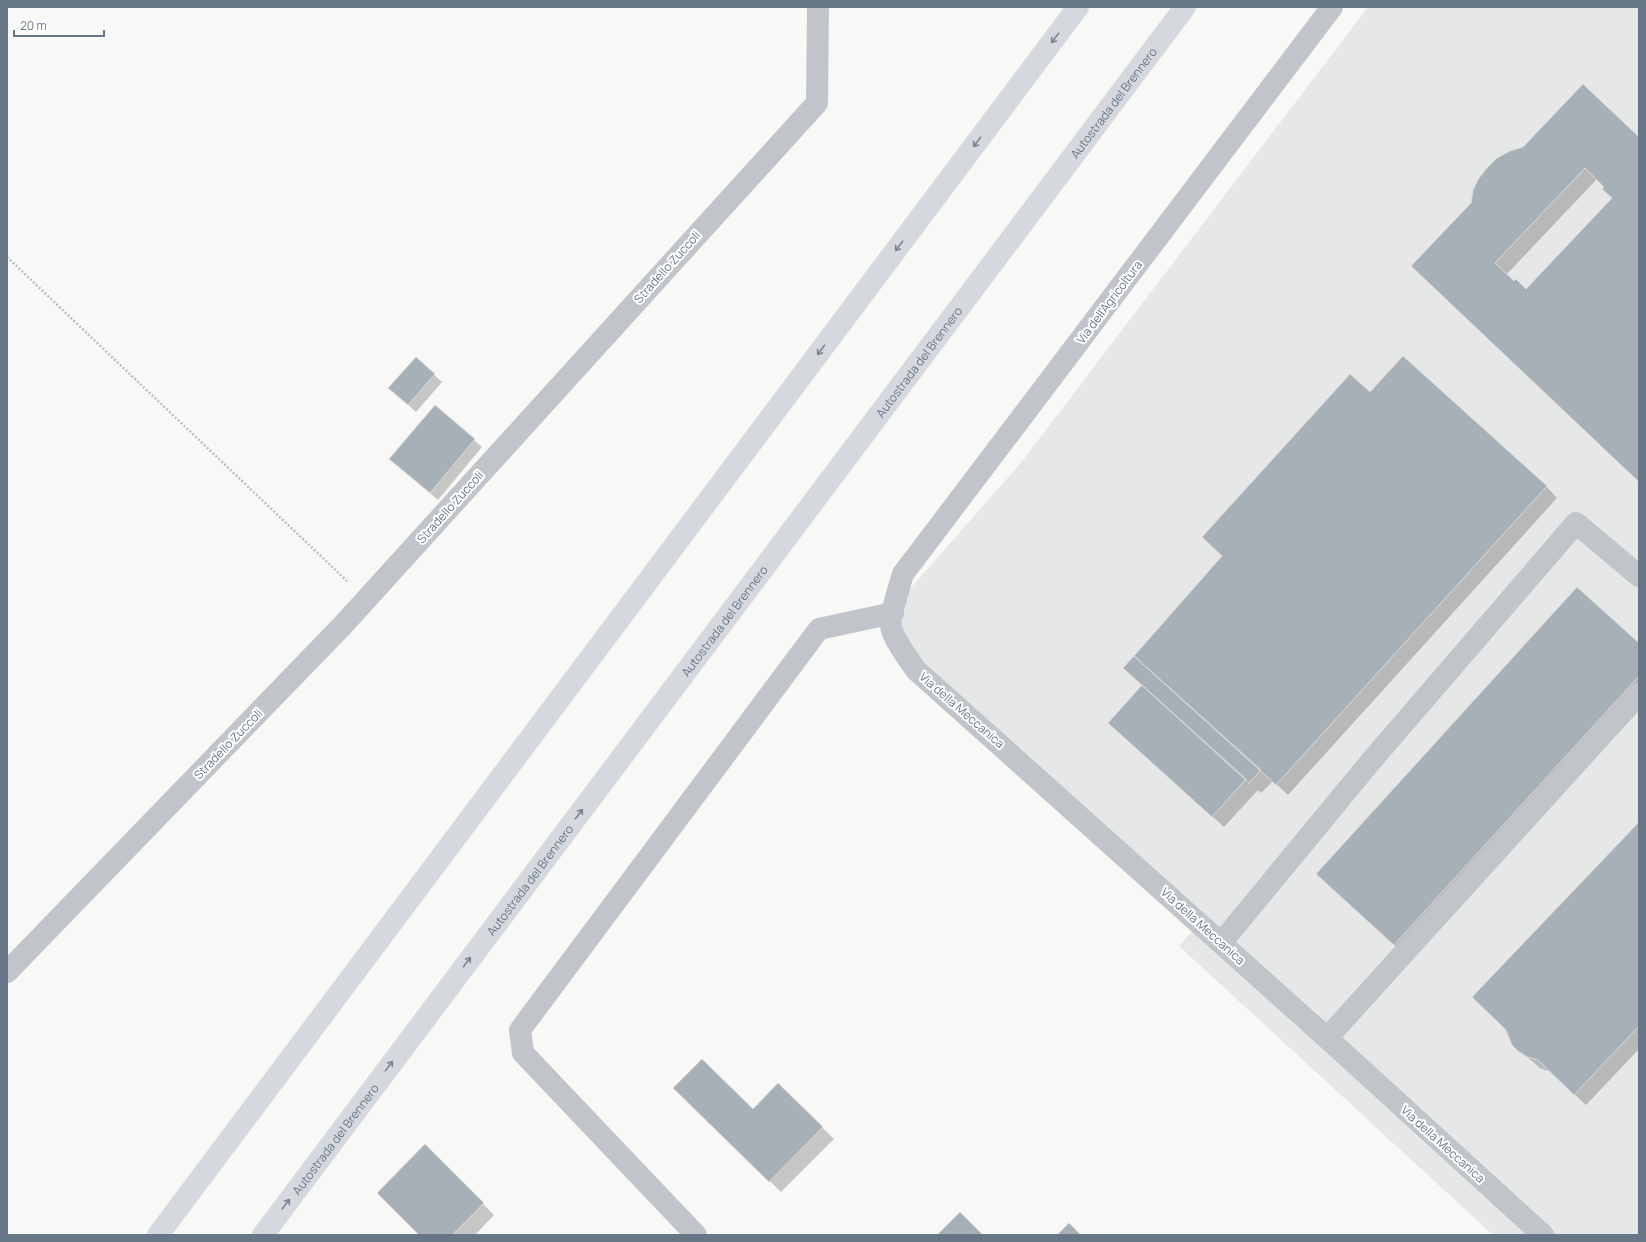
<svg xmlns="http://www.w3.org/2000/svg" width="1646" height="1242" font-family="Manrope,sans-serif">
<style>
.built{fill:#e6e7e7}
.shadow{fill:#0003;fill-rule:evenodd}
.building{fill:#a8b0b7;stroke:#dadad8;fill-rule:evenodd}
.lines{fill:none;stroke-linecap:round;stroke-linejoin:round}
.path{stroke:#bbbec1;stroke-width:2.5;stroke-dasharray:2 2;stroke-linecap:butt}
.minor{stroke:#c1c5ca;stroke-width:22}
.highway{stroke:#d5d9dd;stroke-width:22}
.oneway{stroke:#788694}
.labels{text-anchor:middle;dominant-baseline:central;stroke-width:4;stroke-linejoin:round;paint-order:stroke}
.street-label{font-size:12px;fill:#677787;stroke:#fff}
</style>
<rect width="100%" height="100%" fill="#f8f8f6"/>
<path class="built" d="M1368 7H1639V1235H1493L1179 946 1199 924 878 625 1020 464Z"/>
<path class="shadow" d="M1639 139V481L1424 277 1524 148ZM1597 179 1614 198 1526 291 1506 275Z
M416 358 442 382 416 412 397 395Z
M1370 393 1546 486 1557 498 1288 795 1273 781 1261 793 1258 790 1224 827 1121 734 1143 686 1124 668Z
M435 406 482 447 438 500 390 459Z
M1639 645V700L1406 956 1328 885Z
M1639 823V1049L1586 1105 1551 1072 1540 1068 1513 1045Z
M778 1084 834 1139 781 1192 675 1088 753 1110Z
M425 1146 494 1215 475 1235H420Z"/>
<path class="building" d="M1583 84 1639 137V482L1411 266 1471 203 1473 190 1479 178 1487 168 1497 158 1510 151 1523 147ZM1585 168 1604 187 1602 189 1612 198 1526 289 1516 279 1514 281 1495 263Z
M1403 356 1547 486 1276 785 1134 656 1222 556 1202 537 1350 374 1370 392Z
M416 357 435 374 408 405 388 388Z
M435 405 475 439 430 493 389 459Z
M1577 587 1639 643V676L1394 945 1316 874Z
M1134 656 1261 770 1249 783 1123 668Z
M1142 685 1246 779 1212 817 1108 723Z
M1639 822V1026L1574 1095 1538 1060 1527 1057 1518 1051 1512 1045 1506 1030 1472 997Z
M702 1059 753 1109 778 1083 823 1127 769 1182 673 1088Z
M425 1144 484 1203 452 1235H419L377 1193Z
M960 1212 983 1235H937Z
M1069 1223 1081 1235H1057Z"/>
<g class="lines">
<path class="path" d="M7 257 347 581"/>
<path class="minor" d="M1332 7 903 574C900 585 889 617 891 626 892 637 909 660 916 670L1327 1038 1543 1235
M1221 943 1372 760 1576 523 1639 576
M7 972 343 625 817 103 818 7
M1327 1038 1639 694
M696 1235 523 1053 520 1030 819 629 893 613"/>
<g class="highway">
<path d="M158 1235 1078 7"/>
<path id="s1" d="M263 1235 1185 7"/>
</g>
</g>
<defs><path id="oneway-shaft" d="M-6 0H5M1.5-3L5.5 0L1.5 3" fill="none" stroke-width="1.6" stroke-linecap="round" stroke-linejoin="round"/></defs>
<g class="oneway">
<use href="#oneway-shaft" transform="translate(1055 38) rotate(127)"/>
<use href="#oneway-shaft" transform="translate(977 142) rotate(127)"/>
<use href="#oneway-shaft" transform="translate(899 246) rotate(127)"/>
<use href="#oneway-shaft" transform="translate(821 350) rotate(127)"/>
<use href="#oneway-shaft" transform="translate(579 814) rotate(-53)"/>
<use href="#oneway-shaft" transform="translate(467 962) rotate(-53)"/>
<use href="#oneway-shaft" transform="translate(389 1066) rotate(-53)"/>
<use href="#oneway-shaft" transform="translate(286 1204) rotate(-53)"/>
</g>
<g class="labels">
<g class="street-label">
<text stroke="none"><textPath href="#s1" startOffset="1416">Autostrada del Brennero</textPath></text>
<text transform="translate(667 267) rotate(-48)">Stradello Zuccoli</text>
<text transform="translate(1109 302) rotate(-53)">Via dell'Agricoltura</text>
<text stroke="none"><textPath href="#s1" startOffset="1092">Autostrada del Brennero</textPath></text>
<text transform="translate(450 507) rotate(-48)">Stradello Zuccoli</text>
<text stroke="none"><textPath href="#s1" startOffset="768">Autostrada del Brennero</textPath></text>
<text transform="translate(962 710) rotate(41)">Via della Meccanica</text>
<text transform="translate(228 744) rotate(-46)">Stradello Zuccoli</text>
<text stroke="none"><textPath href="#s1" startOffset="444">Autostrada del Brennero</textPath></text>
<text transform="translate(1203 926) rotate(42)">Via della Meccanica</text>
<text stroke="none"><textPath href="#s1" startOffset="120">Autostrada del Brennero</textPath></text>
<text transform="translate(1443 1144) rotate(42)">Via della Meccanica</text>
</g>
</g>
<rect width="1646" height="1242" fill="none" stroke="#677787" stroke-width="16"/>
<path d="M14 30v6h90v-6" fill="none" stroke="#677787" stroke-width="2"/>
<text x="20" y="30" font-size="12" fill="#677787" stroke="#ffffff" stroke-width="3" paint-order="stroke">20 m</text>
</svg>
